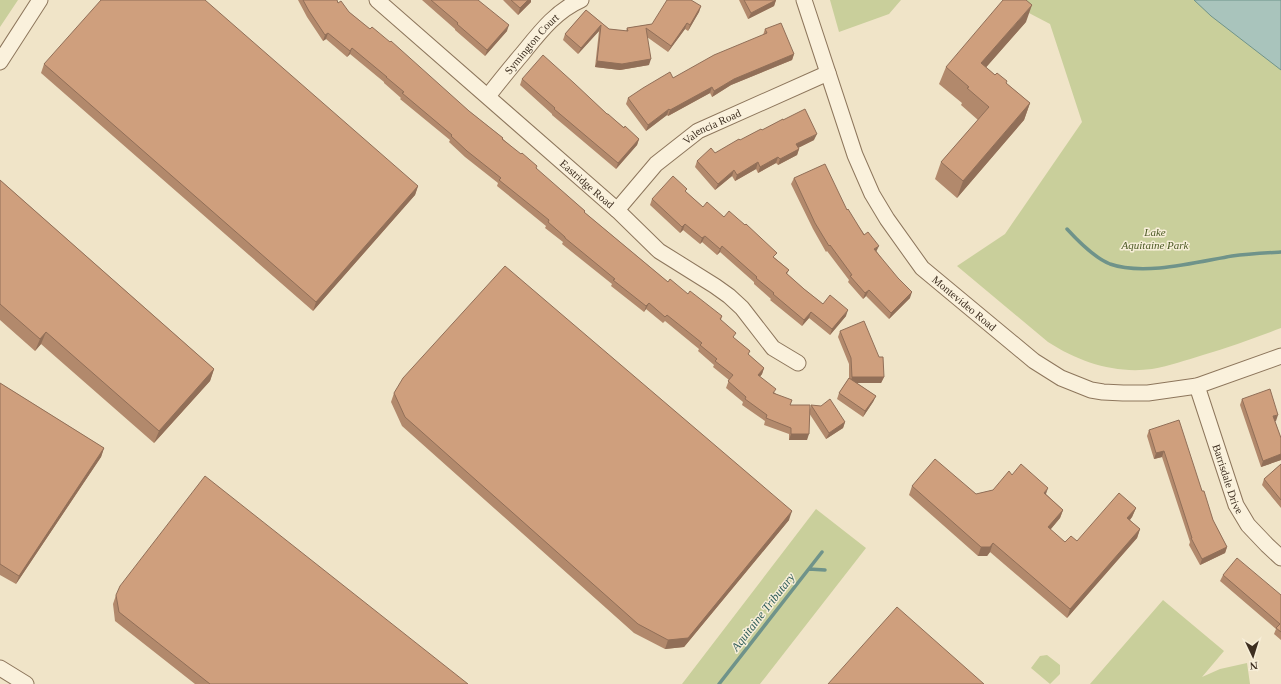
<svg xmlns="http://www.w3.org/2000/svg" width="1281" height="684" font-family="'Times New Roman',serif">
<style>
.green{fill:#c9cf9b}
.water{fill:#a9c4bc;stroke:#6f938a}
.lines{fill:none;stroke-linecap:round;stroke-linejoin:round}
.stream{stroke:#6f938a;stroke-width:3.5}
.minor-casing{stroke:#8d765c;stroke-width:17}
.minor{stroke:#faf1dc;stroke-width:15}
.wall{fill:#b2896c}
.shaded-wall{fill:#916f58}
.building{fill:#cf9f7d;stroke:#916f58}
.labels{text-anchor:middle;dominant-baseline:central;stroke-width:3;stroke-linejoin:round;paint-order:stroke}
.street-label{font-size:11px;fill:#3d2e20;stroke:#f7eed8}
.park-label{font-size:11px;font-style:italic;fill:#4d5a26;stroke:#f7eed8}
.water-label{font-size:12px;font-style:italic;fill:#2f5d5a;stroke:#f7eed8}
</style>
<rect width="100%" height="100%" fill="#f0e4c8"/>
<path class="green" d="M0 0H18L0 27Z
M830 0H901L889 14 839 32Z
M1004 0H1281V328C1255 338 1229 347 1203 355 1186 360 1170 366 1152 369 1115 374 1079 362 1048 342L957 266 1005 234 1082 122 1050 24Z
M816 509 866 548 760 684H682Z
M1163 600 1224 651 1202 677 1220 669 1247 663 1250 684H1090Z
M1047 655 1060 665V674L1050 684 1031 668 1040 656Z"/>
<path class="water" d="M1194 0H1281V70L1211 16Z"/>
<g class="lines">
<path class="stream" d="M1067 229C1078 241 1095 258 1110 264 1144 276 1197 262 1232 256 1248 254 1265 253 1281 252
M809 569 825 570
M719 684 822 552"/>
<defs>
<g id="minor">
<path id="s1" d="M377 0 617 210 659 251 715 286 729 296 742 308 773 348 798 363"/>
<path id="s2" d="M804 0 855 155 872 194 887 219 922 268 1034 361 1061 378 1091 390 1103 392 1123 393H1148L1197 386 1281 356"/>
<path d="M0 62 40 0"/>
<path id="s3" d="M488 96C499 82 511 67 523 53 540 32 556 11 581 0"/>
<path id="s4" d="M617 210 656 164 698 131 828 73"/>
<path id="s5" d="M1197 386 1236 505 1248 525 1267 545 1281 558"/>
<path d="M0 668 26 684"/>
</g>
</defs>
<use href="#minor" class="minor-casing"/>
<use href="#minor" class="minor"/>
</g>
<path class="wall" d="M298 0H337L338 3 349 12 469 111 503 138V139L536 169 585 211 584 212 668 282 722 316 721 320 734 338 750 351 748 354 764 368 762 374 760 377 775 393 790 405 810 409 811 405 845 422 843 428 826 439 809 413 807 440H789V434L764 425 765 421 742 405 743 402 726 388 729 380 713 367 714 365 698 351 699 349 665 321 663 323 646 309 644 312 611 286 612 284 562 244 563 242 545 228 546 226 497 186 498 183 465 157 449 142 450 140 400 99 401 98 384 83V82L350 54 347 57 326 39 323 41 307 17Z
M422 0H478L507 31 485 56 455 30V29Z
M503 0H531V2L518 15Z
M739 0H776L774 6 748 19Z
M701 6 699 12 688 31 685 29 668 52 647 37 649 65 620 70 595 67 599 31 578 54 563 40 565 34 586 10 609 29 626 31 627 28 652 24Z
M1026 22 986 67 995 75 1006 83 1030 103 1024 120 957 198 935 179 941 162 978 120 961 105 962 103 939 84 946 67Z
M765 29 794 54 792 60 731 85 712 97 710 93 668 116 667 115 646 131 626 104 628 98 673 78 763 35Z
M44 64 418 186 415 195 313 311 41 73Z
M522 79 574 84 607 114 639 139 637 145 616 169 552 115V114L520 85Z
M783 120 814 140 798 148 799 149 797 155 778 165 776 163 758 173 756 169 735 181 732 176 715 190 695 167 697 161 715 153Z
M794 178 847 210 910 298 889 319 866 296 863 299 848 282 849 280 827 251 826 252 813 229 791 184Z
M0 180 214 369 210 381 154 443 41 344 35 351 0 320Z
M686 192 703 207 724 217 775 258 789 270 787 274 804 289 823 304 846 316 830 335 809 318 802 326 770 300 771 299 754 284V282L720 252 717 255 702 242 700 244 683 230 680 233 650 205 652 199Z
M840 331 884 377 881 383H857L876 396 873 402 863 417 837 399 839 393 849 378V364L838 337Z
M0 383 104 448 101 457 16 584 0 575Z
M394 393 789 520 684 647 665 649 634 633 402 426 391 402Z
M1242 399 1276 421H1275L1281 438V460L1261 467 1240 405Z
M1149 430 1202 491 1213 520 1227 547 1225 553 1200 565 1189 545 1190 542 1162 457 1154 459 1147 436Z
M1281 464V508L1262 485 1264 479Z
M1012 475 1046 494 1063 510 1060 518 1050 530 1065 542 1077 541 1136 508 1132 517 1130 520 1140 529 1137 538 1067 618 990 552 987 556H978L909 495 912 486 976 494 993 490Z
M1223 575 1281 595V640L1274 634 1276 629 1220 581Z
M116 595 468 684H195L115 621 113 604Z"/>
<path class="shaded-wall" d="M528 0H531V2L518 15 520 8Z
M776 0 774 6 748 19 751 13Z
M1032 5 1026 22 975 80 981 63Z
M701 6 699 12 688 31 690 25Z
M687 23 685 29 668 52 671 46Z
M509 25 507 31 485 56 487 50Z
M601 25 599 31 578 54 581 48Z
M328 33 326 39 323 41 325 35Z
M352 48 350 54 347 57 350 51Z
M794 54 792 60 731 85 712 97 714 91 734 79Z
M651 59 649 65 620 70 595 67 597 61Z
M712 87 710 93 668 116 670 110Z
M1030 103 1024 120 957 198 963 181Z
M669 109 667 115 646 131 648 125Z
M817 134 814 140 794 150 796 144Z
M639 139 637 145 616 169 618 163Z
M799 149 797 155 778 165 780 159Z
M778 157 776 163 758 173 760 167Z
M758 162 756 169 735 181 737 175Z
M734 170 732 176 715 190 718 184Z
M418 186 415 195 313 311 316 302Z
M685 224 683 230 680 233 682 227Z
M705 236 702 242 700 244 702 238Z
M722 246 720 252 717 255 720 249Z
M879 246 876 252 874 249Z
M869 290 866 296 863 299 865 293Z
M912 292 910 298 889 319 891 313Z
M649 303 646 309 644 312 646 306Z
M848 310 846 316 830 335 832 329Z
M811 312 809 318 802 326 804 320Z
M46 332 41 344 35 351 40 339Z
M764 368 762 374 756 381 758 375Z
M214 369 210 381 154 443 159 431Z
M852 377H884L881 383H850Z
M876 396 873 402 863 417 865 411Z
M1278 415 1276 421 1271 422 1273 416Z
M845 422 843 428 826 439 829 433Z
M791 434H809L807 440H789Z
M104 448 101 457 16 584 19 576Z
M1164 451 1162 457 1154 459 1156 453Z
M1281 454V460L1261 467 1263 461Z
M1048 488 1045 497 1044 493Z
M1136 508 1132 517 1124 527 1127 518Z
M1063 510 1060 518 1045 536 1048 527Z
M792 511 789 520 684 647 665 649 668 640Z
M1140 529 1137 538 1067 618 1070 609Z
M993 543 990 552 987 556H978L981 547Z
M1227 547 1225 553 1200 565 1202 559Z"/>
<path class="building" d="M101 0H205L418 186 316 302 44 64Z
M303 0H337L338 3 341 1 349 12 370 29 372 27 390 42 391 41 469 111 503 138 502 139 521 154 522 153 537 166 536 168 585 211 584 212 668 282 670 279 688 294 690 291 722 316 720 319 736 333 733 337 750 351 748 354 764 368 758 375 776 389 773 393 792 400 790 405H810L809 434H791V428L766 418 767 415 745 399 746 397 728 381 733 375 715 361 717 359 700 345 702 343 667 315 665 317 649 303 646 306 613 280 615 279 565 238V237L548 222 549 220 499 180 501 178 467 151 451 136 452 135 402 93 404 92 386 77H387L352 48 350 51 328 33 325 35 309 11Z
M431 0H478L509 25 487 50 457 24 458 23Z
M511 0H528L520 8Z
M667 0H691L701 6 690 25 687 23 671 46 646 28 651 59 622 64 597 61 601 25 581 48 565 34 586 10 609 29 628 31 627 28 652 24Z
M744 0H776L751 13Z
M1003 0H1026L1032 5 981 63 995 75 997 73 1007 81 1006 83 1030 103 963 181 941 162 989 107 967 88 969 87 946 67Z
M781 23 794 54 734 79 714 91 712 87 670 110 669 109 648 125 628 98 643 88 670 72 673 78 714 55 767 33 765 29Z
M543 55 574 83 607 114H608L624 128 625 126 639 139 618 163 554 109 555 108 522 79Z
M805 109 817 134 796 144 799 149 780 159 778 157 760 167 758 162 737 175 734 170 718 184 697 161 711 148 715 153 739 139 740 140 761 129 762 130 783 119V120Z
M825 164 847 210 848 209 864 235 868 232 879 246 874 249 898 278 912 292 891 313 869 290 865 293 850 276 852 275 830 245 829 246 815 223 794 178Z
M673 176 687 189 685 191 703 207 707 202 724 217 729 211 745 225 746 224 777 253 773 257 789 270 786 273 804 289 823 304 830 295 848 310 832 329 811 312 804 320 773 294 774 293 756 278 757 277 722 246 720 249 705 236 702 238 685 224 682 227 652 199Z
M0 180 214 369 159 431 46 332 40 339 0 304Z
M505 266 792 511 688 638 668 640 638 624 405 417 394 393 403 378Z
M864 321 879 357H883L884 377H852L851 358 840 331Z
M849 378 876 396 865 411 839 393Z
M0 383 104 448 19 576 0 564Z
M1270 389 1278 415 1273 416 1281 438V454L1263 461 1242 399Z
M830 399 845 422 829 433 811 405 821 406Z
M1179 420 1202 491H1204L1213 520 1227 547 1202 559 1191 538H1192L1164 451 1156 453 1149 430Z
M935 459 976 494 993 490 1009 471 1012 475 1021 464 1048 488 1044 493 1063 510 1048 527 1065 542 1071 536 1077 541 1119 493 1136 508 1127 518 1140 529 1070 609 993 543 990 547H981L912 486Z
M1281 464V500L1264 479Z
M205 476 468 684H210L119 612 116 595 120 586Z
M1237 558 1281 595V632L1276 628 1280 624 1223 575Z
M897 607 984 684H828Z"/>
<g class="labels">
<g class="street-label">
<text stroke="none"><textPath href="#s3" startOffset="68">Symington Court</textPath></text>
<text stroke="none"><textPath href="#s4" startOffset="128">Valencia Road</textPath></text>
<text stroke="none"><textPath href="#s1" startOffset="279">Eastridge Road</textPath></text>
<text stroke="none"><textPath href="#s2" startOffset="350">Montevideo Road</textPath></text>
<text stroke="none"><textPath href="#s5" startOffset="98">Barrisdale Drive</textPath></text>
</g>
<g class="park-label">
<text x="1155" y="232">Lake<tspan x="1155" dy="13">Aquitaine Park</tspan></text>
</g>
<g class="water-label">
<text transform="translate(763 612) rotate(-52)">Aquitaine Tributary</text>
</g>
</g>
<g transform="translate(1253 656) rotate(176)" stroke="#f7eed8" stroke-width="3" paint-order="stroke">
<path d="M0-3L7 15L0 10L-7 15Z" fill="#3d2e20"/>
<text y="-6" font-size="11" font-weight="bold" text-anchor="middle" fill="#3d2e20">N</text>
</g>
</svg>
